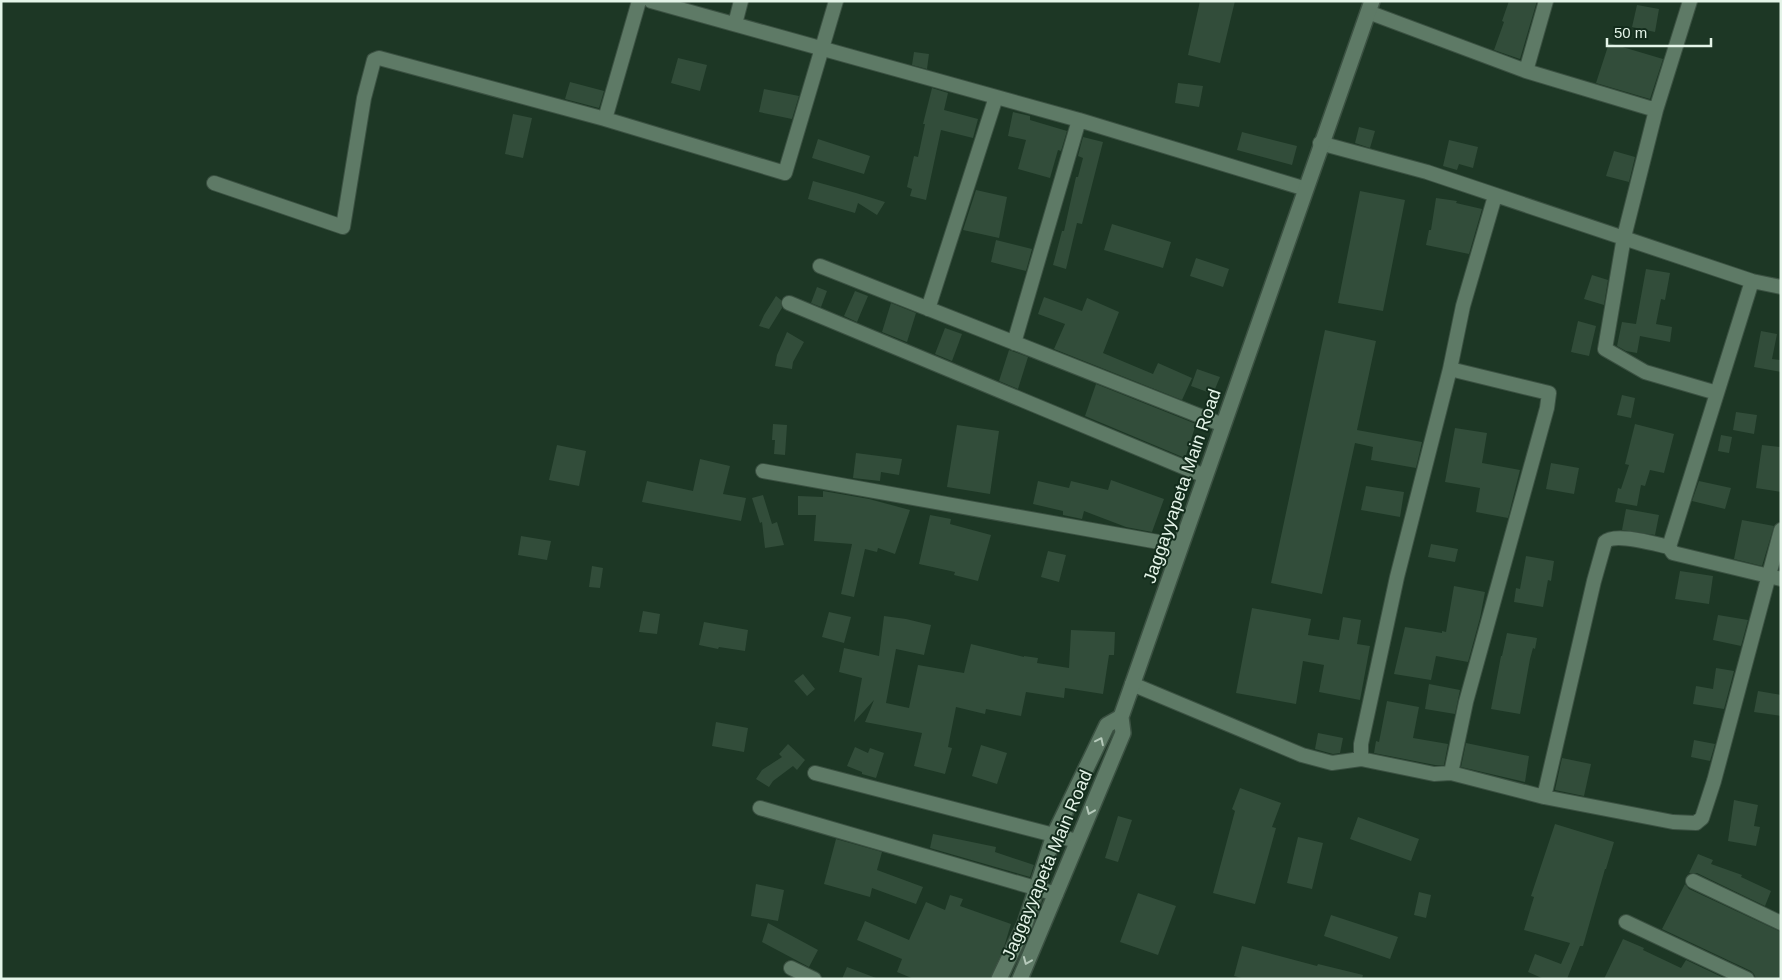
<svg xmlns="http://www.w3.org/2000/svg" width="1782" height="980" font-family="Helvetica,sans-serif">
<style>
.building{fill:#324d3a}
.lines{fill:none;stroke-linecap:round;stroke-linejoin:round}
.street-casing{stroke:#3b5142;stroke-width:16}
.secondary-casing{stroke:#3b5142;stroke-width:18}
.street{stroke:#5e7a66;stroke-width:14}
.secondary{stroke:#5e7a66;stroke-width:15}
.oneway{stroke:#b5c9ba}
.labels{text-anchor:middle;dominant-baseline:central;stroke-width:4;stroke-linejoin:round;paint-order:stroke}
.street-label{font-size:18px;fill:#e4f4e8;stroke:#132c1c}
</style>
<rect width="100%" height="100%" fill="#1d3725"/>
<path class="building" d="M1200 1H1235L1220 63 1188 55Z
M1509 1H1537L1520 59 1494 50 1504 22 1502 21Z
M1637 5 1659 9 1655 32 1632 27Z
M1609 43 1663 59 1650 99 1596 83Z
M914 52 929 54 927 69 912 65Z
M678 58 707 65 700 91 671 83Z
M570 82 604 91 599 108 565 99Z
M1178 83 1203 86 1199 107 1175 103Z
M932 88 948 93 944 110 978 119 973 138 941 130 926 200 910 196 912 189 907 187 914 156 918 157 925 124H923Z
M764 89 799 96 792 119 759 112Z
M1013 112 1030 116V120L1067 131 1061 151 1058 150 1050 178 1018 169 1026 140 1008 136Z
M513 114 532 118 523 158 505 154Z
M1359 127 1375 131 1370 148 1355 143Z
M1242 132 1297 146 1292 165 1237 150Z
M1083 137 1103 142 1082 224 1077 223 1066 269 1053 265 1062 231H1064L1076 177H1078L1083 158 1078 156Z
M818 139 870 156 864 174 812 158Z
M1449 140 1478 147 1473 168 1459 164 1457 170 1443 166Z
M1614 151 1635 157 1629 182 1606 176Z
M813 181 856 193 885 202 877 215 858 203 855 213 808 199Z
M976 190 1007 197 999 238 963 230Z
M1360 191 1405 200 1383 311 1338 303Z
M1436 198 1457 201 1456 203 1482 209 1469 254 1426 245 1429 230H1431Z
M1112 224 1171 242 1163 268 1104 250Z
M996 240 1032 249 1026 271 991 262Z
M1196 258 1229 269 1223 287 1190 276Z
M1646 269 1670 273 1665 300 1661 299 1656 324 1672 327 1670 342 1640 336 1637 353 1626 351 1617 346 1622 322 1636 324Z
M1592 275 1608 280 1604 305 1584 299Z
M817 287 827 291 821 307 811 303Z
M855 291 868 296 857 322 844 316Z
M776 296 781 300 782 308 769 329 759 326 764 315Z
M1044 297 1082 311 1087 298 1119 312 1103 353 1153 374 1158 363 1192 378 1182 400 1054 349 1065 324 1038 314Z
M891 303 916 313 907 342 882 332Z
M1578 321 1596 326 1589 356 1571 352Z
M945 328 962 334 952 361 935 354Z
M1325 330 1376 341 1357 430 1422 442 1416 468 1371 460 1373 447 1355 443 1322 594 1271 583Z
M1761 331 1777 334 1772 359 1781 360V372L1754 367Z
M787 332 804 342 793 362 792 369 775 366 777 355Z
M1009 350 1028 357 1018 389 999 381Z
M1197 369 1220 377 1213 394 1191 386Z
M1096 384 1196 424 1185 458 1085 416Z
M1622 395 1635 398 1631 418 1617 415Z
M1736 412 1757 415 1754 434 1733 430Z
M773 424 787 425 785 455 774 454 775 440H772Z
M1635 424 1674 434 1664 473 1650 470 1645 486 1641 485 1637 506 1615 502 1618 488 1621 489 1629 465 1625 464Z
M957 425 999 431 990 494 947 487Z
M1455 428 1487 433 1482 463 1520 470 1508 518 1476 512 1480 488 1445 482Z
M1721 435 1732 437 1729 453 1718 451Z
M557 445 586 451 579 486 549 480Z
M1762 445 1781 447V492L1756 488Z
M856 453 902 459 899 475 881 472 880 481 853 478Z
M700 459 730 466 723 494 746 498 741 521 642 502 647 481 693 491Z
M1551 463 1579 468 1574 494 1546 489Z
M1111 480 1164 499 1152 532 1126 527 1084 511 1082 519 1063 515V511L1033 504 1038 481 1069 488 1071 481 1108 490Z
M1699 481 1731 488 1725 509 1692 501Z
M1366 486 1404 492 1400 517 1361 510Z
M823 491 869 499 910 510 895 554 878 548 877 552 865 549 854 597 841 594 852 544 814 541 816 515H798V496L823 497Z
M763 495 772 524 777 522 784 545 765 548 762 522 760 523 752 498Z
M1626 509 1659 515 1655 535 1622 530Z
M930 515 951 519 950 524 991 535 978 581 954 575 955 572 919 564Z
M1742 520 1774 526 1762 566 1734 559Z
M521 536 551 541 547 560 518 555Z
M1431 544 1458 549 1455 562 1428 557Z
M1048 551 1066 555 1059 582 1041 577Z
M1526 556 1554 561 1551 581 1548 580 1543 607 1514 602 1516 588 1520 589Z
M592 566 603 568 600 588 589 587Z
M1680 571 1713 576 1709 604 1675 599Z
M1454 586 1485 592 1480 618 1468 662 1436 656 1431 680 1394 674 1405 627 1442 633V631L1446 632Z
M1252 608 1311 619 1308 635 1339 640 1343 617 1361 620 1357 644 1370 646 1360 700 1319 692 1324 665 1303 661 1296 704 1236 693Z
M643 611 660 614 657 634 639 632Z
M829 612 851 617 844 643 822 637Z
M1718 615 1748 620 1741 646 1713 640Z
M884 616 906 619 931 625 924 655 896 649 886 703 909 708 918 665 964 673 971 644 1024 657V656L1038 658 1037 663 1069 668 1071 630 1115 632 1114 655H1109L1103 694 1065 688 1064 698 1026 692 1021 716 986 709 985 714 956 707 948 747 952 748 945 774 914 766 922 733 865 722 874 700 854 722 862 678 839 672 844 648 879 656Z
M704 622 748 630 745 651 719 647 718 649 699 645Z
M1507 633 1537 638 1535 649 1533 648 1530 659 1520 714 1491 709 1501 656H1502Z
M1716 668 1734 671 1724 709 1693 704 1696 686 1713 689Z
M803 674 815 689 807 696 794 681Z
M1429 684 1460 690 1455 714 1425 709Z
M1758 691 1781 695V716L1754 712Z
M1387 701 1419 707 1413 738 1448 744 1444 765H1435L1374 753 1376 741 1379 742Z
M716 722 748 728 744 752 712 746Z
M1318 733 1343 738 1340 753 1333 754 1315 749Z
M1694 740 1715 744 1710 761 1691 757Z
M1466 743 1529 756 1525 782 1461 767Z
M788 744 805 760 797 770 793 766 773 781 769 787 756 779 762 770 782 757 779 754Z
M981 745 1007 753 997 784 972 776Z
M855 747 868 753 870 748 884 753 876 778 862 774V772L847 766Z
M1562 758 1591 764 1584 796 1555 790Z
M1240 788 1281 803 1272 827 1276 828 1255 904 1213 893 1235 811 1232 809Z
M1734 800 1758 805 1754 826 1760 827 1756 846 1728 841Z
M1118 816 1132 820 1118 862 1105 858Z
M1358 817 1419 839 1411 861 1350 839Z
M1555 824 1614 842 1606 869H1605L1583 946H1580L1567 979H1544L1528 972 1535 954 1561 964 1570 943 1524 930 1534 897 1531 896Z
M933 834 996 847 995 852 1034 865 1030 877 930 848Z
M1298 837 1323 843 1312 889 1287 883Z
M836 839 882 852 877 870 923 887 916 904 872 888 870 897 824 884Z
M1698 854 1713 860 1711 864 1742 875 1741 877 1771 891 1765 906 1697 873H1689Z
M756 884 784 890 778 921 751 916Z
M1685 884 1689 889 1781 932V979H1756L1754 974 1751 971 1662 929Z
M1419 892 1431 895 1426 918 1414 915Z
M1138 893 1176 906 1158 955 1120 942Z
M950 895 963 899 960 906 1011 924 1004 947 990 979H914L897 972 902 959 857 940 865 921 909 940 926 902 945 910Z
M1331 915 1398 937 1390 959 1324 936Z
M768 923 818 950 809 967 762 942Z
M1623 939 1644 948 1643 950 1681 968 1686 960 1726 979H1604Z
M1242 946 1317 966 1318 964 1363 975 1362 979H1245L1234 976Z
M847 967 876 978 875 979H842Z"/>
<g class="lines">
<defs>
<path id="street" d="M651 1 1079 120 1306 189
M1690 1 1656 110 1624 237 1605 349 1645 372 1717 393
M1368 12 1526 71 1656 110
M735 24 741 1
M1526 71 1546 1
M605 119 639 1
M1320 143 1427 172 1752 281 1781 287
M214 183 343 227 364 98 374 60 379 58 605 119 785 173 836 1
M820 266 1223 425
M789 303 1205 476
M928 309 996 97
M1014 343 1079 120
M1450 369 1549 393 1547 408 1466 702 1451 773
M763 471 1181 546
M1669 547 1752 281
M1132 684 1302 755 1332 763 1361 759 1434 774 1451 773 1544 797 1673 822 1696 823 1702 818 1714 781 1781 530
M1361 759V744L1397 577 1450 369 1463 306 1495 196
M815 773 1077 841
M1544 797 1594 581 1605 542C1615 532 1655 544 1669 547L1673 553 1781 579
M760 808 1056 894
M1693 881 1781 923
M1626 922 1747 979
M791 968 814 979"/>
<path id="secondary" d="M999 979 1025 924 1054 835 1107 725 1121 717
M1020 979 1123 733 1121 717 1372 1"/>
</defs>
<use href="#street" class="street-casing"/>
<use href="#secondary" class="secondary-casing"/>
<use href="#street" class="street"/>
<use href="#secondary" class="secondary"/>
</g>
<defs><path id="oneway-chevron" d="M-2-3.5L2.5 0L-2 3.5" fill="none" stroke-width="1.6" stroke-linecap="round" stroke-linejoin="round" transform="scale(1.25)"/></defs>
<g class="oneway">
<use href="#oneway-chevron" transform="translate(1100 741) rotate(-64)"/>
<use href="#oneway-chevron" transform="translate(1090 811) rotate(113)"/>
<use href="#oneway-chevron" transform="translate(1027 961) rotate(113)"/>
</g>
<g class="labels">
<g class="street-label">
<text transform="translate(1182 486) rotate(-71)">Jaggayyapeta Main Road</text>
<text transform="translate(1047 865) rotate(-67)">Jaggayyapeta Main Road</text>
</g>
</g>
<rect width="1782" height="980" fill="none" stroke="#e4f4e8" stroke-width="5"/>
<path d="M1607 38v8h104v-8" fill="none" stroke="#e4f4e8" stroke-width="2.5"/>
<text x="1614" y="38" font-size="15" fill="#e4f4e8" stroke="#132c1c" stroke-width="4" paint-order="stroke">50 m</text>
</svg>
